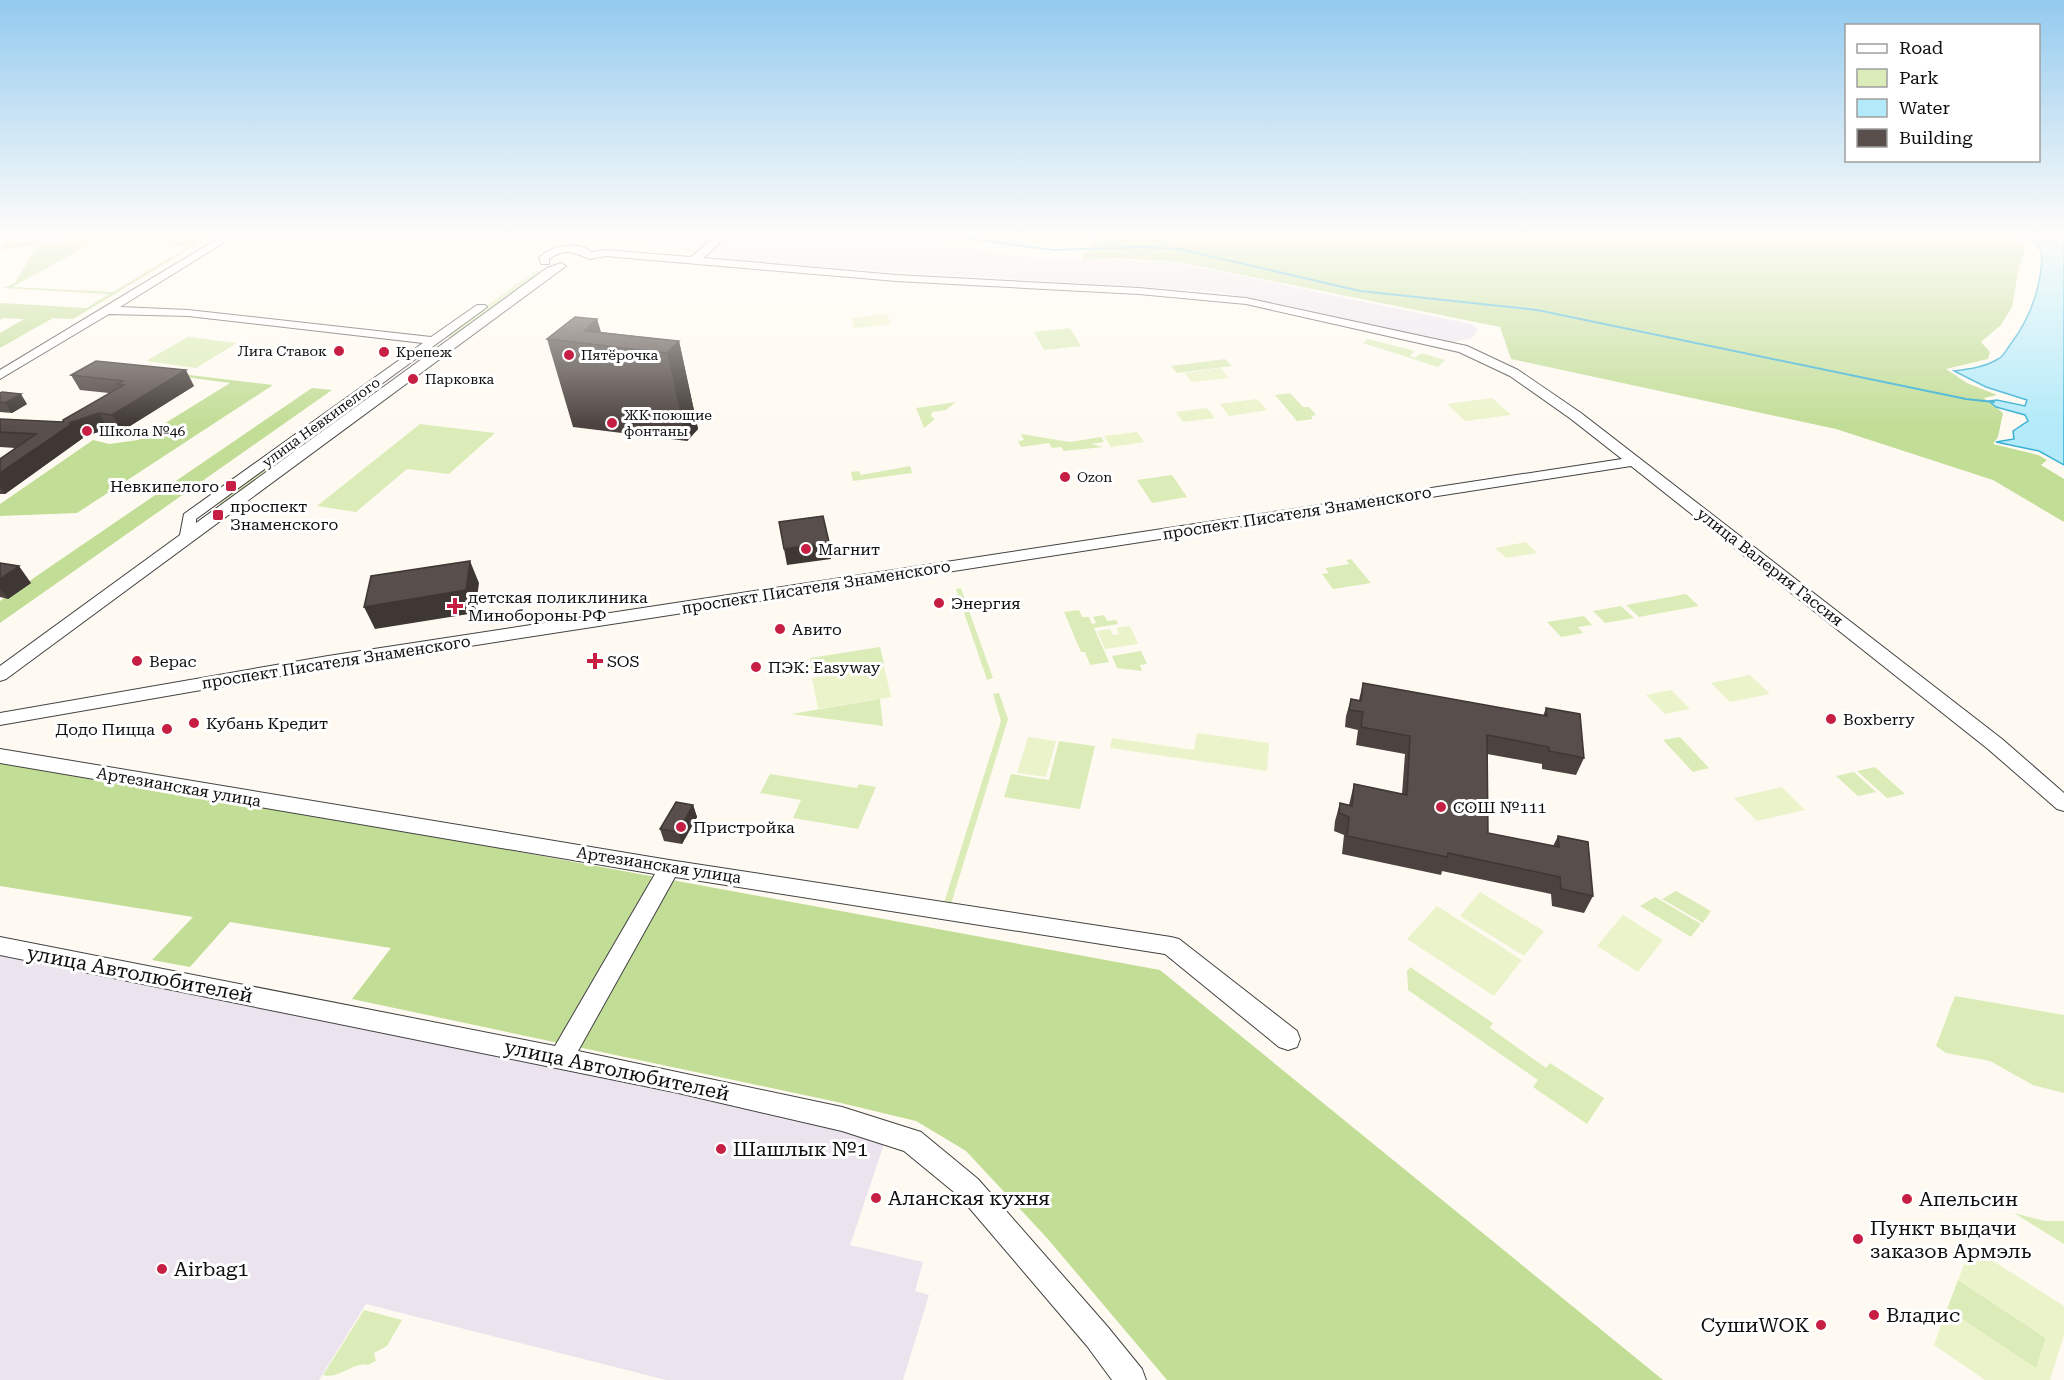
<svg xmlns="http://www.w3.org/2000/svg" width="2064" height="1380" font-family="'Roboto Serif',serif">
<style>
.industrial{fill:#ebe3ee}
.green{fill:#dbecb8}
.forest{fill:#c2dd96;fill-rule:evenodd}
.pitch{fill:#ebf3ca}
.water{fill:#b3eaf9;stroke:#36afd4;stroke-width:1.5}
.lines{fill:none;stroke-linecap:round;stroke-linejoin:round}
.stream{stroke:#36afd4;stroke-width:2}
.minor-casing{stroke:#424242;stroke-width:2}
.minor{fill:#fff;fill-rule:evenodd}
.wall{fill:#4c4340}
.shaded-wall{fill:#3e3734}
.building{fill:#584e4b;stroke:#3e3734;stroke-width:1.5}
.poi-dot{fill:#c61f43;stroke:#fff;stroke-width:2}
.labels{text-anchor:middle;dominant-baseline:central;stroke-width:6;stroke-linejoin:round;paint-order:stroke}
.far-poi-label{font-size:14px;fill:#0f0f0f;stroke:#fff;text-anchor:start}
.far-street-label{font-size:14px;fill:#0f0f0f;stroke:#fff}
.poi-label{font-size:16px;fill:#0f0f0f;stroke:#fff;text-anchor:start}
.street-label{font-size:16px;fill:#0f0f0f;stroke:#fff}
.near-street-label{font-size:20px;fill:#0f0f0f;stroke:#fff}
.near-poi-label{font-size:20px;fill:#0f0f0f;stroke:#fff;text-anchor:start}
</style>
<rect width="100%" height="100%" fill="#fffaf1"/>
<path class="industrial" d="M585 233H874L931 244 1030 257 1178 263 1471 324 1478 329 1472 338 1453 342 1220 292 758 263Z
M0 955 440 1042 863 1132 885 1141 850 1245 923 1262 915 1291 929 1295 903 1380H666L366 1304 319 1380H0Z"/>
<path class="green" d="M942 233H1090L1084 247 1038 246Z
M537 270 546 271 452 338 444 336Z
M1070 328 1081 346 1044 350 1034 332Z
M188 337 237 343 196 368 146 361Z
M1368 339 1415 351 1410 356 1415 358 1421 353 1445 360 1438 367 1363 343Z
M1225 359 1232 366 1177 373 1171 366Z
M1290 393 1303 407H1309L1316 415 1311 416 1313 419 1297 421 1275 395Z
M366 394 377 395 224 505 217 503Z
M956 402 946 410 932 412 931 416 935 419 924 428 916 408Z
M420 424 495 433 449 474 407 469 356 512 317 506Z
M1021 434 1070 442 1101 437 1104 442 1091 444 1103 447 1064 451 1061 447 1052 448 1049 443 1021 447 1018 441 1024 440Z
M910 466 912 473 853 481 851 472 859 471 861 475Z
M1172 475 1187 497 1152 503 1137 480Z
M1351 559 1371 583 1333 589 1322 574 1329 573 1325 568 1349 564 1346 560Z
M961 588 993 678 987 680 956 589Z
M1686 594 1699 606 1639 617 1626 605Z
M1621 606 1634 618 1605 623 1593 611Z
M1079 610 1082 617H1089L1092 624 1096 623 1093 617 1104 615 1107 621 1116 620 1118 624 1094 628 1109 662 1090 665 1085 652H1081L1064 612Z
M1584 616 1592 625 1578 627 1583 633 1561 637 1547 622Z
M880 647 884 664 812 675 810 658Z
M1141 651 1147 664 1140 665 1142 671 1117 668 1112 656Z
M999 693 1008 719 951 904 944 903 1001 721 993 694Z
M880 699 883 726 791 714Z
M1680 737 1709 768 1693 772 1663 740Z
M1059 741 1095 746 1080 809 1004 797 1011 774 1049 780Z
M1875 767 1905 794 1887 798 1857 771Z
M1854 772 1876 792 1858 796 1836 776Z
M770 774 857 788 859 784 876 787 858 829 793 818 801 800 760 793Z
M1676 891 1711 911 1703 923 1662 899Z
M1655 897 1701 924 1691 937 1640 906Z
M1410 967 1493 1023 1490 1028 1546 1068 1550 1063 1604 1098 1587 1124 1533 1087 1538 1080 1408 990 1407 971Z
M1955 996 2064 1015V1093L2033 1085 1990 1061 1946 1053 1936 1046Z
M2014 1213 2045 1221H2064V1244Z
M1958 1280 2046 1338 2036 1369 1947 1309Z
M364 1310 402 1320 387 1346 374 1353 376 1361 368 1365C354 1361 338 1380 323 1375Z"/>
<path class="forest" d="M76 233 166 237 170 233H189L183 237 208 238 73 319 53 318 0 348V333L24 319 4 318 0 320V303L87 308 109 294 4 288 15 283 37 245 0 250 5 241 60 243ZM97 241 189 246 113 292 12 287Z
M1097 233H2020L2016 243 2026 248 2019 267 2012 307 2001 325 1981 342 1990 352 1988 359 1946 369 1967 383 1997 395 1984 398 2003 413 1998 437 1993 444 2038 455 2047 460 2041 465 2064 479V522L1993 480 1836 429 1511 359 1500 327 1178 262 1117 258 1081 260Z
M173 373 273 385 77 513 0 516V504L93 440 109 444 138 440 230 383 169 375Z
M312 388 332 390 0 623V601Z
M0 758 17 759 1160 970 1663 1380H1167L1047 1238 966 1151 916 1121 837 1102 352 999 391 948 230 922 190 967 152 960 193 917 0 886Z"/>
<path class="pitch" d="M887 314 891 324 854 328 851 318Z
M1221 368 1229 378 1192 382 1184 373Z
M1492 398 1511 415 1465 421 1447 404Z
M1257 399 1267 410 1229 416 1220 404Z
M1207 408 1215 418 1183 422 1176 412Z
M1137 432 1144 442 1111 447 1104 436Z
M1526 542 1537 553 1506 558 1495 548Z
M1130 626 1138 644 1105 649 1097 631 1110 629 1113 635 1119 634 1116 628Z
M884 666 891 697 818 709 812 678Z
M1750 675 1770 694 1730 702 1711 683Z
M1671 690 1690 709 1665 714 1646 695Z
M1197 733 1269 743 1267 771 1110 748 1112 738 1194 750Z
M1028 737 1056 741 1046 777 1017 773Z
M1782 787 1805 810 1757 821 1734 798Z
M1480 892 1544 931 1524 956 1460 916Z
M1437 906 1522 960 1494 996 1407 939Z
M1623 915 1663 940 1638 972 1597 946Z
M1971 1247 2064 1306V1335L2050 1380H1985L1934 1345 1947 1309 2036 1368 2046 1338 1958 1280Z"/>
<path class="water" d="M2028 233H2064V465L2039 451 1996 442 2014 439 2013 431 2028 421 2025 415 1996 407 1989 401 1997 400 2025 406 2027 400 1986 387 1954 371C1970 369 1985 367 1998 359 2004 356 2006 350 2010 345 2029 320 2040 291 2042 259L2041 251Z"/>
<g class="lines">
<path class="stream" d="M928 233 1054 250 1143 247 1179 249 1360 291 1537 310 1966 399 1994 402"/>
<defs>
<path id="minor" d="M227 233H239L120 307 188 310 431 337 477 305H485L487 307 196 519V523L547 268 561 263 566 266 6 679 0 681V666L180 535 184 514 423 343 188 316 109 314 0 379V370Z
M720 233H731L703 258 896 275 1139 288 1246 298 1467 346 1518 370 1581 413 2002 739 2064 793V811L2057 809 1988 749 1631 466 328 668 0 725V713L328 656 1622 459 1571 419 1510 376 1459 352 1246 304 1139 294 896 281 605 256 590 259C574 253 566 247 549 259V264H541L539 258C551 245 578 241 592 252L605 250 691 257Z
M0 749 669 860 1171 937 1179 939 1297 1031 1300 1039 1297 1047 1288 1050 1279 1047 1165 954 675 877 578 1051 842 1107 921 1132 978 1179 1107 1326 1142 1369 1146 1380H1112L1087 1346 960 1197 904 1151 842 1131 674 1092 0 955V937L555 1046 655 874 0 763Z"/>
</defs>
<use href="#minor" class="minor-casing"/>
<use href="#minor" class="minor"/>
</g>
<path class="wall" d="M597 319 601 332 679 341 698 429 687 441 573 427 547 339Z
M71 375 194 386 122 431 108 429 82 437 83 438 5 494H0V459L15 448 0 447V419L63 422 109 393 80 390Z
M0 393 27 404 12 413 0 412Z
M0 563 31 583 8 599 0 597Z
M1363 683 1543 716 1546 708 1584 758 1576 775 1542 769V764L1487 754 1488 833 1553 846 1558 836 1593 896 1584 913 1552 906 1551 894 1442 871 1441 875 1342 854 1344 835 1334 831 1335 821 1340 803 1349 805 1354 784 1402 794 1405 754 1356 745 1358 730 1345 727 1346 716 1351 699 1359 700Z
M693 805 697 817 682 844 664 841 660 829Z"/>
<path class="shaded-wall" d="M597 319 604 345 584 331Z
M679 341 698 429 687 441 667 353Z
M186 370 194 386 122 431 112 415Z
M21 394 27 404 12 413 5 403Z
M99 413 108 429 82 437 83 438 5 494 0 486V473L69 423Z
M829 542 831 559 787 565 784 549Z
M470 561 479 583 475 613 375 629 364 607Z
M19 566 31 583 8 599 0 588V579Z
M693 805 697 817 682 844 678 832Z"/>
<path class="building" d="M575 317 597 319 584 331 679 341 667 353 547 339Z
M96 361 186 370 112 415 99 413 69 423H73L0 473V459L36 434 0 432V419L63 422V420L124 385 117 384 123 381 71 375Z
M2 392 21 394 5 403 0 402V393Z
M823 516 829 542 784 549 779 522Z
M470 561 466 590 364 607 371 576Z
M0 563 19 566 0 579Z
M1363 683 1547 716 1546 708 1580 714 1584 758 1549 751V747L1487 735 1488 833 1559 847 1558 836 1588 842 1593 896 1561 889 1560 877 1448 853 1447 857 1347 836 1349 817 1339 813 1340 803 1352 806 1354 784 1407 795 1410 736 1361 727 1363 712 1349 710 1351 699 1361 701Z
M676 802 693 805 678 832 660 829Z"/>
<linearGradient id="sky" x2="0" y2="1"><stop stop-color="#93caef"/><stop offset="0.55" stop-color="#fffdf9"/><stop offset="1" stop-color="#fffdf9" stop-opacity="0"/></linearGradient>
<rect width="2064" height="426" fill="url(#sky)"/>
<g class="poi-dot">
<circle cx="339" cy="351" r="6"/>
<circle cx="384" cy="352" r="6"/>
<circle cx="569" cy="355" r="6"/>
<circle cx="413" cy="379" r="6"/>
<circle cx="612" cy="423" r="6"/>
<circle cx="87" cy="431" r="6"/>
<circle cx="1065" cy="477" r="6"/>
<rect x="225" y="480" width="12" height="12" rx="3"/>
<rect x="212" y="509" width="12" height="12" rx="3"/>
<circle cx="806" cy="549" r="6"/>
<circle cx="939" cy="603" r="6"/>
<path d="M452 597h6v6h6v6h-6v6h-6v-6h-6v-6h6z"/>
<circle cx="780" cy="629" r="6"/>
<circle cx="137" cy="661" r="6"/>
<path d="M592 652h6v6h6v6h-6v6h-6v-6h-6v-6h6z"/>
<circle cx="756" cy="667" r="6"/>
<circle cx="1831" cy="719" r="6"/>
<circle cx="194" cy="723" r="6"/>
<circle cx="167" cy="729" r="6"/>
<circle cx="1441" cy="807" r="6"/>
<circle cx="681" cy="827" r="6"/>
<circle cx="721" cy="1149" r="6"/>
<circle cx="876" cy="1198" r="6"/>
<circle cx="1907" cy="1199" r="6"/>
<circle cx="1858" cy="1239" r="6"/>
<circle cx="162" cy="1269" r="6"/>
<circle cx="1874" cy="1315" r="6"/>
<circle cx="1821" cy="1325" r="6"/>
</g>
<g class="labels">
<g class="far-poi-label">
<text x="327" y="351" text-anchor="end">Лига Ставок</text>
<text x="396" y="352">Крепеж</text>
<text x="581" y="355">Пятёрочка</text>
<text x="425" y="379">Парковка</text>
<text x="624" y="415">ЖК поющие<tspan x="624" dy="16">фонтаны</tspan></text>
<text x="99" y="431">Школа №46</text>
<text x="1077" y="477">Ozon</text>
</g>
<g class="far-street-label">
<text transform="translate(321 422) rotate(-36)">улица Невкипелого</text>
</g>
<g class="poi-label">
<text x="219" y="486" text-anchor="end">Невкипелого</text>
<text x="230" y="506">проспект<tspan x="230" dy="18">Знаменского</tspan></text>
<text x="818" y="549">Магнит</text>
<text x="468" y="597">детская поликлиника<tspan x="468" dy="18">Минобороны РФ</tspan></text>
<text x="951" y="603">Энергия</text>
<text x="792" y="629">Авито</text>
<text x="149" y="661">Верас</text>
<text x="607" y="661">SOS</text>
<text x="768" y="667">ПЭК: Easyway</text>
<text x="1843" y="719">Boxberry</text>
<text x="206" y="723">Кубань Кредит</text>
<text x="155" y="729" text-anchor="end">Додо Пицца</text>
<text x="1453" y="807">СОШ №111</text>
<text x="693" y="827">Пристройка</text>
</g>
<g class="street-label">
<text transform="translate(1297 513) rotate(-9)">проспект Писателя Знаменского</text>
<text transform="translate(1770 567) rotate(38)">улица Валерия Гассия</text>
<text transform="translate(816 587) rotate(-9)">проспект Писателя Знаменского</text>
<text transform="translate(336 662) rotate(-9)">проспект Писателя Знаменского</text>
<text transform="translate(179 787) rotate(10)">Артезианская улица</text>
<text transform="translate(659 865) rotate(9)">Артезианская улица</text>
</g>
<g class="near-street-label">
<text transform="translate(140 974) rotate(11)">улица Автолюбителей</text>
<text transform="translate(617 1070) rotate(12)">улица Автолюбителей</text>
</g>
<g class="near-poi-label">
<text x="733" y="1149">Шашлык №1</text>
<text x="888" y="1198">Аланская кухня</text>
<text x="1919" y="1199">Апельсин</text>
<text x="1870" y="1228">Пункт выдачи<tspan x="1870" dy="23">заказов Армэль</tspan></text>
<text x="174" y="1269">Airbag1</text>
<text x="1886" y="1315">Владис</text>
<text x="1809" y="1325" text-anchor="end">CушиWOK</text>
</g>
</g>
<rect x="1845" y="24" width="195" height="138" fill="#ffffff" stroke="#9f9f9f" stroke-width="1.5"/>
<rect x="1857" y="44" width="30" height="9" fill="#ffffff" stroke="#9f9f9f" stroke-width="1.5"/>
<text x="1899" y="54" font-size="18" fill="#0f0f0f">Road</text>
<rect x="1857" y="69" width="30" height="18" fill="#dbecb8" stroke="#9f9f9f" stroke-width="1.5"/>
<text x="1899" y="84" font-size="18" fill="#0f0f0f">Park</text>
<rect x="1857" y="99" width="30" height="18" fill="#b3eaf9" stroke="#9f9f9f" stroke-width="1.5"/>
<text x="1899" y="114" font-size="18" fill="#0f0f0f">Water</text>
<rect x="1857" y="129" width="30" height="18" fill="#584e4b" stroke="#9f9f9f" stroke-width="1.5"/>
<text x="1899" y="144" font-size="18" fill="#0f0f0f">Building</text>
</svg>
